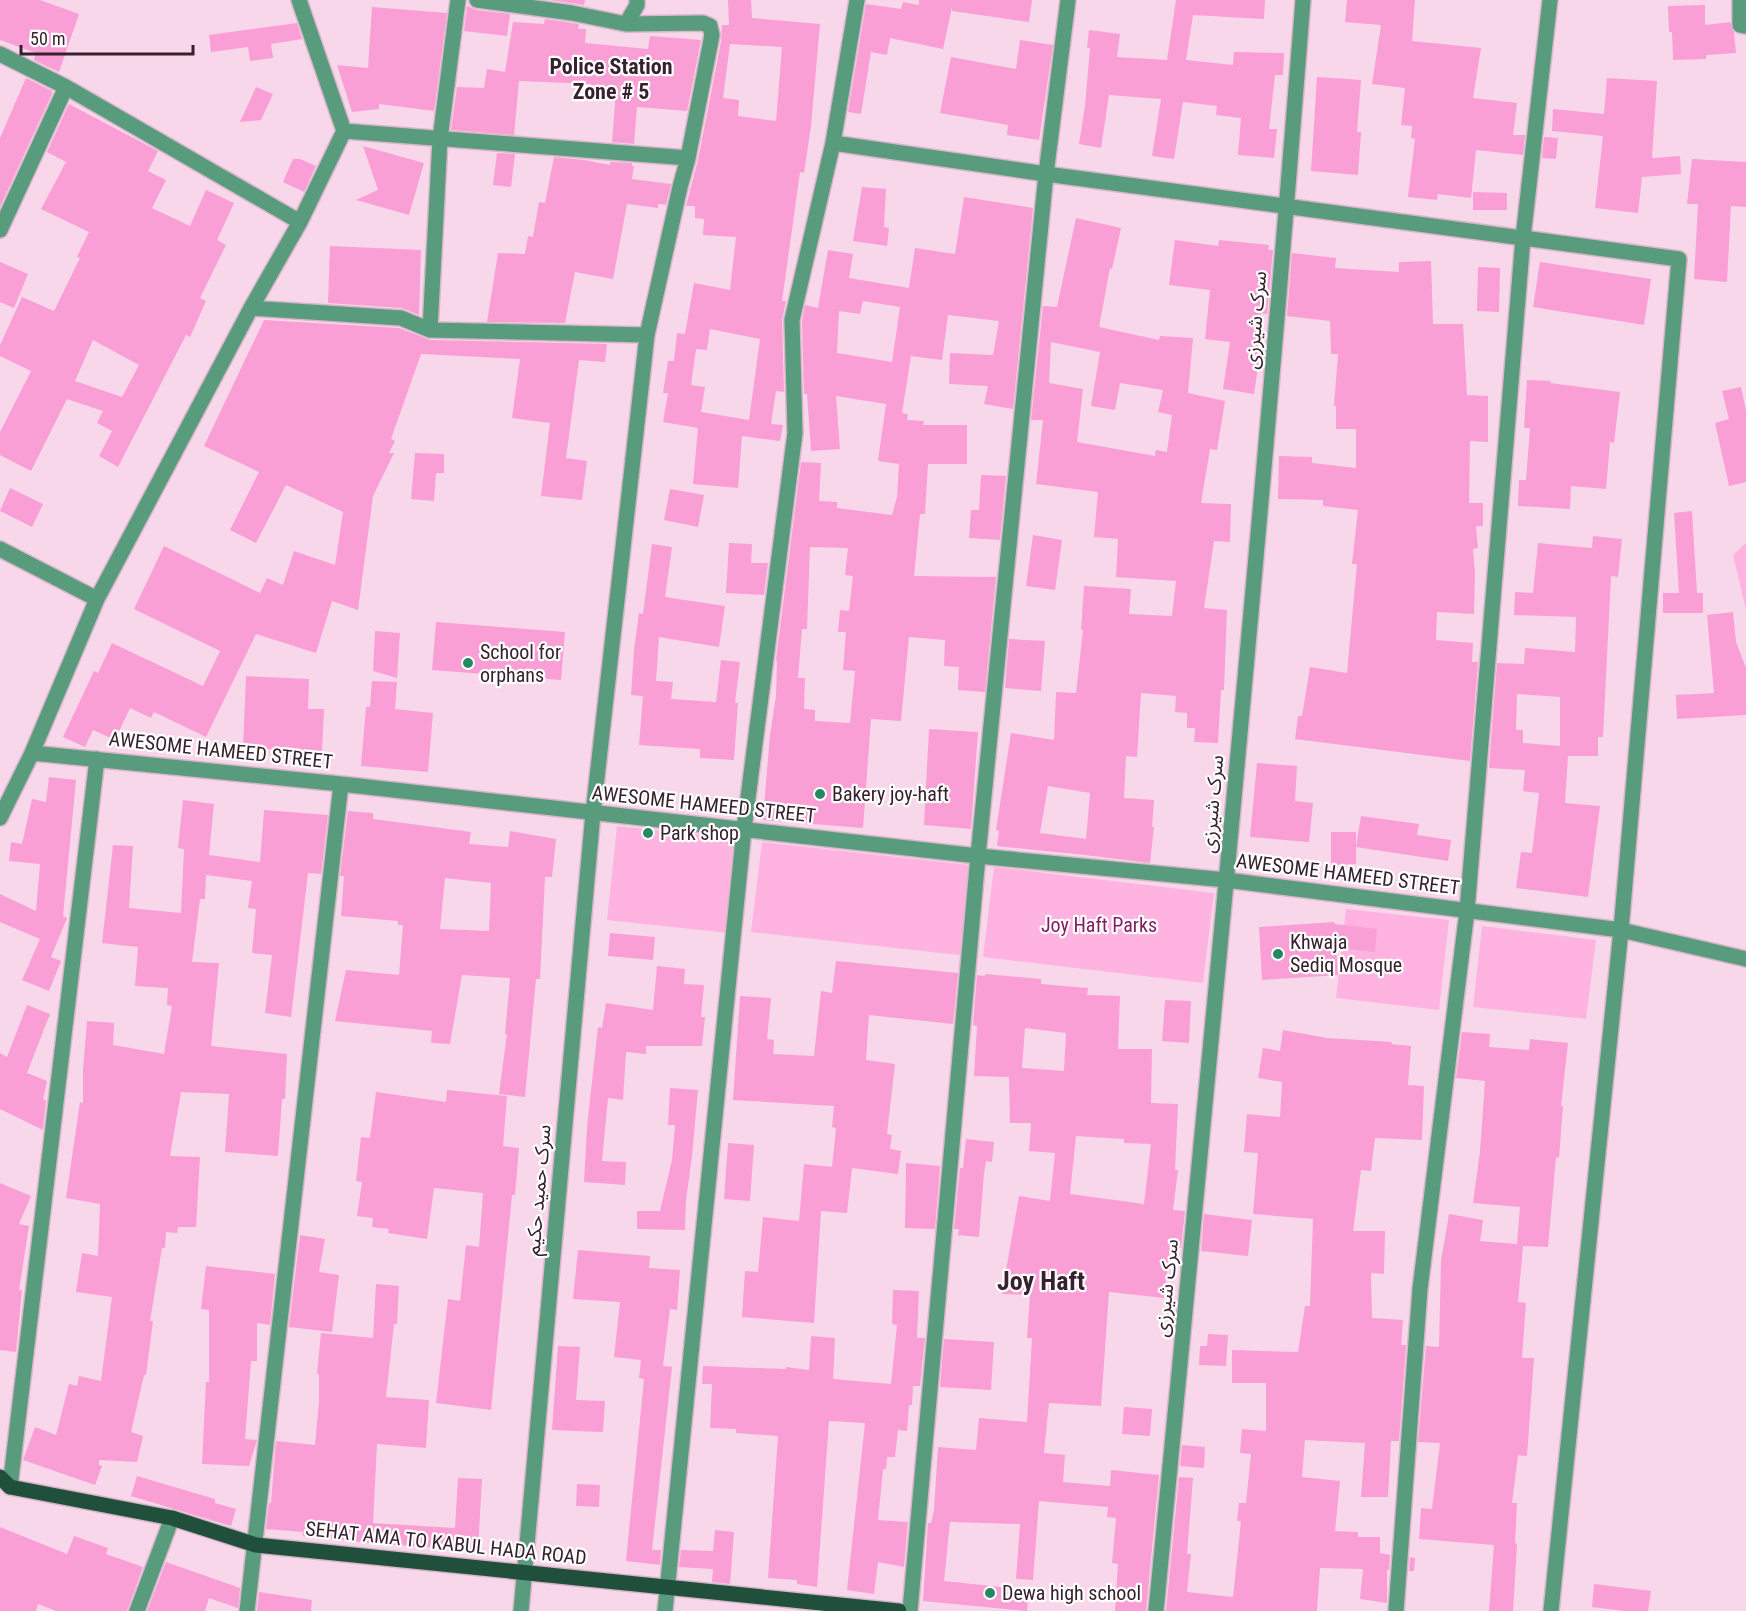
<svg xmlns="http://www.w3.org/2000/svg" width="1746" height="1611" font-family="'Roboto Condensed','Noto Sans Arabic',sans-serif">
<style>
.green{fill:#ffb3e0}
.building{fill:#f99fd6;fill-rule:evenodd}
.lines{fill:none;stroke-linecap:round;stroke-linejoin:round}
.minor-casing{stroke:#d6b6c8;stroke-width:18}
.major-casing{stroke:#d6b6c8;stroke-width:18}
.minor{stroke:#589b7d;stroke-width:15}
.major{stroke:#20503c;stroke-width:15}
.poi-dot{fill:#248863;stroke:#fff;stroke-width:2}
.labels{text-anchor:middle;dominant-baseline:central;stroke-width:4.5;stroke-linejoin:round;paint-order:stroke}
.street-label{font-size:20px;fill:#36212d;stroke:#fff}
.poi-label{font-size:20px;fill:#36212d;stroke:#fff;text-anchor:start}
.park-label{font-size:20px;fill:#831c63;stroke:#fff}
.quarter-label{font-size:22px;font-weight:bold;fill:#36212d;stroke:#fff}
.district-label{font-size:26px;font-weight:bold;fill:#36212d;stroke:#fff}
</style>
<rect width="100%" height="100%" fill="#f9d7ea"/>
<path class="green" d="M1746 543V610L1733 555Z
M617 826 738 839 728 933 607 920Z
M762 842 978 866 968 956 751 932Z
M994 867 1214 893 1203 983 983 957Z
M1346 909 1449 920 1439 1010 1336 998Z
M1482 926 1596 940 1586 1019 1473 1007Z"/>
<path class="building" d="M0 0H40L79 14 59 72 34 60 36 53 0 40Z
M550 0H585L584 5Z
M728 0H751L752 18 820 24 811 126 804 173 800 172 782 301H786L782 320 784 392 776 391 771 424 783 425 780 441 742 436 738 488 693 484 698 428 663 422 668 393H663L668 361H674L677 333 685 334 694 283 730 290 736 237 703 235 704 219 695 218V206H686L698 160 721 42 722 25H729ZM730 44 782 47 776 121 738 116 739 100 723 98ZM710 329 760 339 749 420 701 412 705 387 691 385 696 349 707 350Z
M919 0H1032L1029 22 952 11V7L943 49 890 38 887 55 871 52 861 114 848 112 866 4 901 9 903 2 919 5Z
M1176 0H1265L1264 19 1193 15 1186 60 1233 65 1234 52 1284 53 1283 75H1275L1269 129H1277L1274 158 1238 155 1241 118 1216 115 1217 106 1183 102 1174 159 1152 156 1161 99 1109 95 1101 148 1079 144 1085 106 1090 48H1087L1089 30 1120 34 1117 57 1167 60Z
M1347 0H1415L1412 41 1481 48 1473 98 1517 103 1513 135H1525L1523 155 1476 150 1471 198 1438 194 1437 200 1408 197 1415 139 1411 138 1412 126 1401 125 1405 88 1372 84 1381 25 1345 22Z
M1705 5V25L1730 22 1734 33 1736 53 1706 55V59L1673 60 1672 32H1669L1668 6Z
M467 6 476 10 510 14 507 36 464 31Z
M372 7 447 13 434 111 379 104V109L352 112 337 65 368 68Z
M545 19 579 24 578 29H586L585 43 648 49 650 36 701 40 687 111 637 107 634 144 612 142 616 91 590 89 591 84 519 81 514 135 451 130 457 87 484 88 487 69 505 72 513 22 544 24Z
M297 23 302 39 271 44 273 58 250 61 248 47 211 52 209 35Z
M1020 40 1053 45 1039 140 1007 135 1008 125 940 113 951 57 1016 69Z
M1317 77 1361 80 1357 132H1361L1358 175 1311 171Z
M26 78 52 91V94L0 207V138Z
M1607 78 1657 81 1652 158 1680 156 1681 174 1642 177 1638 213 1595 208 1603 136 1552 131 1553 109 1604 114Z
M256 87 273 94 261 120 240 122Z
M69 104 158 151 148 171 166 180 152 208 190 226 206 190 234 203 217 240 226 245 200 298 206 301 190 337 186 335 118 467 99 456 112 431 97 423 103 411 67 399 31 471 0 455V432L31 371 0 356V345L22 297 54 311 80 258 77 257 89 232 41 209 66 162 47 152ZM93 340 139 365 122 397 75 381Z
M1544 137 1558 138 1556 159 1542 158Z
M363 146 424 163 409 215 356 200 378 190Z
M497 153 515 154 511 187 493 185Z
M554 157 584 160 610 165V162L632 163V166H634L632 179 671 184 666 205 658 204V208L627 204 613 279 575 272 565 323 487 322 498 253 525 254 528 236 533 237 539 202 545 203Z
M293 159H300L316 166 304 192 283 182Z
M1692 159 1746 162V207L1731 206 1727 282 1694 279 1698 204H1687Z
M862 187 886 189 884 227 889 228 887 246 853 241Z
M1473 192 1507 193V210H1473Z
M964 197 1033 208 1013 409 984 404 988 386 949 384 950 353 993 355 999 321 948 315 942 360 911 356 902 413 908 414 907 420 924 421 923 425H967V464H928L925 514H920L914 576 996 577 985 692 958 690 959 667 944 666 945 640 909 637 901 721 871 719 863 828 763 820 770 735 776 696 777 661 776 660 801 462 821 463 819 501 837 502V508L892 515 897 497 899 464 878 461 886 404 836 396 840 449 811 451 807 394H804L802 321 805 305 818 308 828 250 853 254 849 278 909 288 915 248 955 254ZM863 301 900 307 892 362 837 353 839 311 860 314ZM810 547 848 548 845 575 853 576 849 611 840 610 838 632H846L843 670 855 671 850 723 815 721V710L804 709 805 678H798L802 629H807Z
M1076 218 1121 228 1112 269 1110 268 1099 327 1159 340 1160 336 1193 338 1188 393 1225 401 1217 450 1210 449 1201 503 1231 504 1230 542 1214 541 1204 608 1227 610 1224 690H1221L1218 743 1194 742 1195 728H1187V713L1175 712 1176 696 1141 693 1137 757 1126 756 1124 798 1154 800 1152 827H1154L1150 863 1085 855 1086 843 1085 855 997 846 999 831 996 830 1011 733 1054 740 1056 692 1076 693 1083 630H1081L1084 586 1131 589 1129 614 1172 616 1176 581 1116 577 1118 539 1094 537 1098 492 1036 484 1043 420H1031L1043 306 1057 307ZM1051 342 1100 352 1091 406 1115 410 1120 383 1163 390 1158 412 1172 415 1167 452 1156 450 1155 456 1077 442 1083 389 1049 383ZM1048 786 1090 793 1086 839 1040 833Z
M1175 240 1218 246 1219 240 1269 245 1268 250H1273L1267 314 1261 313 1257 353 1260 354 1254 394 1223 389 1230 342 1205 339 1210 290 1169 285Z
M330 246 421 250 419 315 402 308 328 303Z
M1292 253 1336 258 1335 268 1399 272V262L1431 261 1433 324H1463L1467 395 1488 396V442L1470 441 1469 503H1483V526H1476L1478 548 1473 549 1475 573 1474 614 1437 612 1436 640 1473 643 1472 662H1478L1470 761 1295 739 1298 716H1302L1310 667 1347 673 1357 564H1352L1358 510 1323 506V500L1278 499 1279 456 1312 457V463L1356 468V429H1336V406H1334L1338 354H1331L1330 321 1287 316Z
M0 262 28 274 14 308 0 302Z
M1540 262 1651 279 1644 325 1533 307Z
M1478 267 1500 268 1499 312 1477 311Z
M264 320 399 328 430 340 607 344 605 362 579 360 566 458 587 461 582 500 541 496 550 423 512 418 520 359 421 354 391 439 395 441 389 453H394L373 496 358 610 332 601 316 653 256 634 206 737 154 712 151 718 130 708 115 740 93 730 85 747 63 737 94 671 98 673 112 643 203 686 220 651 134 609 164 546 260 593 267 578 283 585 294 551 335 565 343 512 286 485 256 543 230 530 259 472 204 446Z
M1527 380 1551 381 1550 383 1620 392 1614 443 1610 442 1606 489 1571 486 1570 509 1518 506 1519 480H1526L1530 428H1524Z
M1741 387 1746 411V482L1729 486 1715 423 1729 419 1722 391Z
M415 453 444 454V473H436L434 501 411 499Z
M981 475 1006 476 1000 540 969 538 971 510H979Z
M10 488 43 504 32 527 0 511Z
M670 489 704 495 698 527 664 520Z
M1692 511 1697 593H1703V613H1663V593H1679L1674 513Z
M1033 535 1062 540 1055 590 1026 586Z
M1593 536 1622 539 1618 577 1611 576 1603 737H1598V756H1568L1565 803 1600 806 1588 897 1516 888 1521 852 1532 853 1539 793 1523 791 1525 770 1489 768 1497 663 1524 664 1525 648 1575 652 1576 617 1514 615 1515 592 1533 593 1538 543 1592 548ZM1517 694 1560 697V746L1523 743V730H1516Z
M729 543 752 544 751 563H768L764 595 726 593Z
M652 544 672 547 665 597 725 606 719 647 659 637 656 681 673 682 671 699 716 702 721 660 740 662 735 703H738L734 760 700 758V749L639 745 643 696 631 695 634 650 639 613 643 614Z
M1733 612 1736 642 1746 668V715L1677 719 1676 695 1714 693 1707 615Z
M436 622 565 632 561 680 432 670Z
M375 631 400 633 397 678 373 671Z
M1009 639 1045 641 1041 691 1005 688Z
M246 676 309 679 308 709H324L322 752 243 748Z
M372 681 397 682 395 709 433 713 428 772 361 766 366 707H370Z
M929 729 978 732 971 829 924 825Z
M1257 763 1297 766 1295 801 1313 803 1309 842 1250 837Z
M49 777 76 780 63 916 67 918 51 957 61 961 49 991 22 980 40 939 0 922V894L36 911 40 864 9 861 11 842 22 844 32 799 46 802Z
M183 800 214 804 209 855 260 862 264 810 328 815 321 874 308 873 291 1017 265 1013 272 955 252 953 256 909 248 908 252 881 206 875 205 899H200L192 962 219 963 211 1046 287 1054 285 1099H282L278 1156 225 1152 229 1094 181 1092 170 1156 200 1157 196 1227H178L177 1233 166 1232 165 1248H162L150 1321H153L146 1375H144L131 1432 143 1436 137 1462 99 1460V1465L102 1466 95 1485 23 1460 35 1427 56 1435 69 1384 77 1386 79 1376 101 1381 112 1297 76 1292 82 1253 98 1256 100 1204 66 1198 80 1102 83 1103V1069L87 1021 114 1023 113 1045 164 1054 172 1006 167 1005 168 988 135 986 138 947 102 943 113 845 133 846 129 908 181 913 184 849 178 848Z
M348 811 373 813V819L471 832 469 844 508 847 510 831 556 839 552 877H545L540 979H536L525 1097 499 1094 507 1034H505L510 978 462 975 450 1044 431 1043 432 1031 335 1021 346 970 399 975 403 925H398V921L341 916 344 876H340ZM445 878 491 883 489 931 440 929Z
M1361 816 1419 824 1417 835 1451 840 1448 861 1356 847Z
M1331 832H1356V864L1331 865Z
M1334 922 1335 924 1377 929 1375 952 1336 948 1338 975 1262 980 1259 927Z
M610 933 655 937 653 960 608 956Z
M836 961 958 973 953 1024 869 1015 866 1060 895 1064 887 1134 892 1135 890 1149 901 1151 898 1174 852 1168 847 1213 821 1211 814 1323 742 1317 745 1271 758 1272 763 1217 799 1221 804 1164 832 1167 836 1128 832 1127 834 1106 733 1100 740 996 771 998 767 1039 774 1040 773 1054 814 1056 821 991 832 993Z
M657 966 685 969 684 984 704 985 701 1017H705L702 1046H646V1054L626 1052 623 1100 608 1098 602 1161 626 1162 625 1185 584 1182 587 1127 598 1027 602 1028 606 1003 653 1010Z
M985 974 1041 979V984L1088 988 1087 995 1120 996 1118 1049H1152L1151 1103 1178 1104 1175 1170H1178L1173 1210 1185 1211 1181 1248 1170 1247 1164 1298 1109 1292 1101 1406 1049 1403 1044 1453 1065 1455 1063 1482 1110 1486 1111 1470 1159 1475 1146 1611H1115L1118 1564 1112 1563 1116 1518 1107 1517 1108 1507 1039 1501 1033 1580 1016 1579 1020 1524 950 1522 944 1581 1029 1590 1027 1611 923 1601 928 1523H931L934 1510 938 1447 976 1450 979 1418 1027 1422 1032 1338H1027L1030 1295 1002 1294 1019 1196 1050 1201 1055 1153 1029 1151 1031 1123H1010L1009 1077 974 1076 977 1026 973 1025 977 975 985 976ZM1025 1028 1066 1033 1064 1071 1022 1068ZM1076 1136 1124 1139V1143L1151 1144 1144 1204 1070 1194Z
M1165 1000 1191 1001 1189 1043 1162 1041Z
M27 1005 50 1014 27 1073 47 1081 43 1100H46L43 1130 0 1109V1053L7 1057Z
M1283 1030 1327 1038 1392 1042 1391 1044 1411 1046 1408 1085 1424 1086 1422 1140 1375 1138 1371 1171 1361 1170 1353 1231H1385L1384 1274 1371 1273 1372 1318 1403 1320 1401 1345H1406L1399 1441H1391L1388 1497H1361L1365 1443 1305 1440 1302 1477 1340 1481 1335 1531 1358 1532V1537H1380V1553L1390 1555 1389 1570H1387V1603L1360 1599 1363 1569 1320 1568 1317 1611H1166L1179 1477 1193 1478 1187 1554H1191L1187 1592 1233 1597 1241 1521H1237L1239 1503H1246L1251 1454 1240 1453 1242 1429 1266 1431V1383H1232V1350L1298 1352 1305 1306H1310L1313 1219 1253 1214 1258 1153 1244 1152 1247 1114 1280 1117 1282 1082 1258 1078 1263 1048 1280 1051Z
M1462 1032 1490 1034 1489 1047 1529 1050 1530 1039 1568 1043 1561 1106H1563L1559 1158 1556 1157 1548 1247 1523 1246 1518 1302 1526 1303 1522 1358H1534L1527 1456 1518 1455 1512 1503H1517L1515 1543 1517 1544 1513 1611H1489L1494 1545 1419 1539 1421 1508 1432 1509 1440 1443 1418 1442 1426 1346 1439 1347 1441 1261 1449 1214 1483 1220 1480 1241 1517 1244 1520 1207 1473 1203 1480 1151 1485 1081 1456 1078Z
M670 1088 698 1090 692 1156 686 1200 685 1230 637 1229V1211H660L672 1160 675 1125H668Z
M447 1090 507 1096 503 1146 519 1148 515 1195H512L491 1410 436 1403 448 1299 460 1301 466 1245 479 1247 483 1193 434 1188 427 1239 388 1233 389 1229 372 1227 373 1218 357 1216 362 1182 356 1181 361 1137 370 1138 376 1092 446 1102Z
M966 1139 994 1142 992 1162 986 1161 984 1173 979 1237 958 1235 959 1229H954L960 1168H963Z
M728 1143 754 1145 750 1201 724 1199Z
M906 1163 940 1166 935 1229 905 1228Z
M0 1183 31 1196 19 1224 29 1226 19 1290H22L16 1352 0 1350Z
M1204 1214 1252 1220 1248 1256 1201 1251Z
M300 1235 325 1239 319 1272 339 1275 332 1332 289 1327Z
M578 1250 650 1256 649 1268 680 1270 677 1310 670 1309 663 1366 672 1367 652 1550H661L660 1565 626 1561 644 1379 639 1378 641 1360 614 1357 620 1302 573 1299Z
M206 1266 275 1274 270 1325 257 1323V1361H251L245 1439 257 1440 249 1466 202 1464 206 1382H209V1310L201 1309Z
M376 1284 399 1286 397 1324H394L386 1397 429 1400 426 1448 377 1444 373 1523 455 1528 458 1478 482 1479 478 1550 380 1544 303 1536V1532L266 1529 269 1503H271L276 1441 315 1445 319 1401V1374H317L321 1333 373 1338Z
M893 1290 919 1291 917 1338H925L920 1386H913L912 1405H909L907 1431 898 1430 895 1457H887L886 1469H883L878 1520 908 1522 904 1567 878 1562 874 1594 847 1590 865 1423 829 1421 817 1587 797 1584V1580L768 1578 778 1436 736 1433V1429L710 1428 712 1384H702L703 1366 786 1369V1367L809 1370 811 1336 835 1338 833 1379 891 1384 897 1325 892 1324Z
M1208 1334 1228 1335 1226 1366 1199 1365 1200 1346H1207Z
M944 1339 994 1342 991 1390 940 1387Z
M558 1346 580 1347 576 1400 605 1401 603 1432 552 1430Z
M1124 1407 1152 1409 1150 1436 1122 1434Z
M1182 1445 1205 1447 1204 1468 1180 1466Z
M137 1476 215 1499V1503L236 1509 231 1526 131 1496Z
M577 1484 600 1485 599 1507 576 1506Z
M0 1527 67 1554 74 1536 108 1548 106 1554 143 1567 127 1611H56L38 1604 36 1611H0Z
M715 1530 734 1532 730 1584 712 1582 713 1569 679 1567 681 1550 713 1551Z
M1410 1557 1415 1558 1414 1571H1409Z
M166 1562 240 1588 238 1608 209 1598 205 1611H147Z
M1594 1584 1651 1591 1648 1611H1624L1592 1607Z
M259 1592 312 1600 311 1611H257Z"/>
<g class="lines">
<defs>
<path id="minor" d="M299 0 344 131 300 222
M477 0 572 13 626 24
M1740 0V25L1746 26
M0 54 66 87 300 222 251 308 97 599 32 753 0 818
M344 131 688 158
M833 143 1046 174 1679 259 1621 930 1551 1611
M0 230 66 87
M251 308 401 318 430 330 647 335
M430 330 440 139 458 0
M0 549 97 599
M32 753 341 784 978 856 1226 880 1621 930 1746 959
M10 1487 97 759
M137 1611 172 1518
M247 1611 341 784
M521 1611 593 813 647 335 680 187 688 158 712 35 710 26 703 23 626 24 637 5V0
M665 1611 744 829 795 433 792 320 833 143 857 0
M910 1611 978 856 1046 174 1068 0
M1156 1611C1208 1074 1261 538 1303 0
M1396 1611 1420 1289 1467 911 1523 238 1550 0"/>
<path id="major" d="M0 1477 10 1487 172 1518 256 1545 899 1611"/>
</defs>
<use href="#minor" class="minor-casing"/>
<use href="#major" class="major-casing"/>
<use href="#minor" class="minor"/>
<use href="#major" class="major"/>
</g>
<g class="poi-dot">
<circle cx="468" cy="663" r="6"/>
<circle cx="820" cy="794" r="6"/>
<circle cx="648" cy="833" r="6"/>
<circle cx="1278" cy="954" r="6"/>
<circle cx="990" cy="1593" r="6"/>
</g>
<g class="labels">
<g class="street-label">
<text transform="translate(1255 320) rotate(-85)">سرک شیرزی</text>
<text transform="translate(221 750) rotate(6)">AWESOME HAMEED STREET</text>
<text transform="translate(704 804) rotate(6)">AWESOME HAMEED STREET</text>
<text transform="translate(1212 804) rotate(-85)">سرک شیرزی</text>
<text transform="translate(1348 874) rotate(7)">AWESOME HAMEED STREET</text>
<text transform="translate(538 1190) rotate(-85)">سرک حمید حکیم</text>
<text transform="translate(1166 1288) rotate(-84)">سرک شیرزی</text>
<text transform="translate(446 1543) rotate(6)">SEHAT AMA TO KABUL HADA ROAD</text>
</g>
<g class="poi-label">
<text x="480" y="652">School for<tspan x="480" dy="23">orphans</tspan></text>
<text x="832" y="794">Bakery joy-haft</text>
<text x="660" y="833">Park shop</text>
<text x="1290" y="942">Khwaja<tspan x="1290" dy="23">Sediq Mosque</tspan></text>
<text x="1002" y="1593">Dewa high school</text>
</g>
<g class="park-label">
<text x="1099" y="925">Joy Haft Parks</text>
</g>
<g class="quarter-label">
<text x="611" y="66">Police Station<tspan x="611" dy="25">Zone # 5</tspan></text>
</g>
<g class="district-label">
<text x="1041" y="1281">Joy Haft</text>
</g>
</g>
<path d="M21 45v9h172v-9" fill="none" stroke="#36212d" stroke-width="3"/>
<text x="30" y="45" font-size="18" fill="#36212d" stroke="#ffffff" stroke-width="4.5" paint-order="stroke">50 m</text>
</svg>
